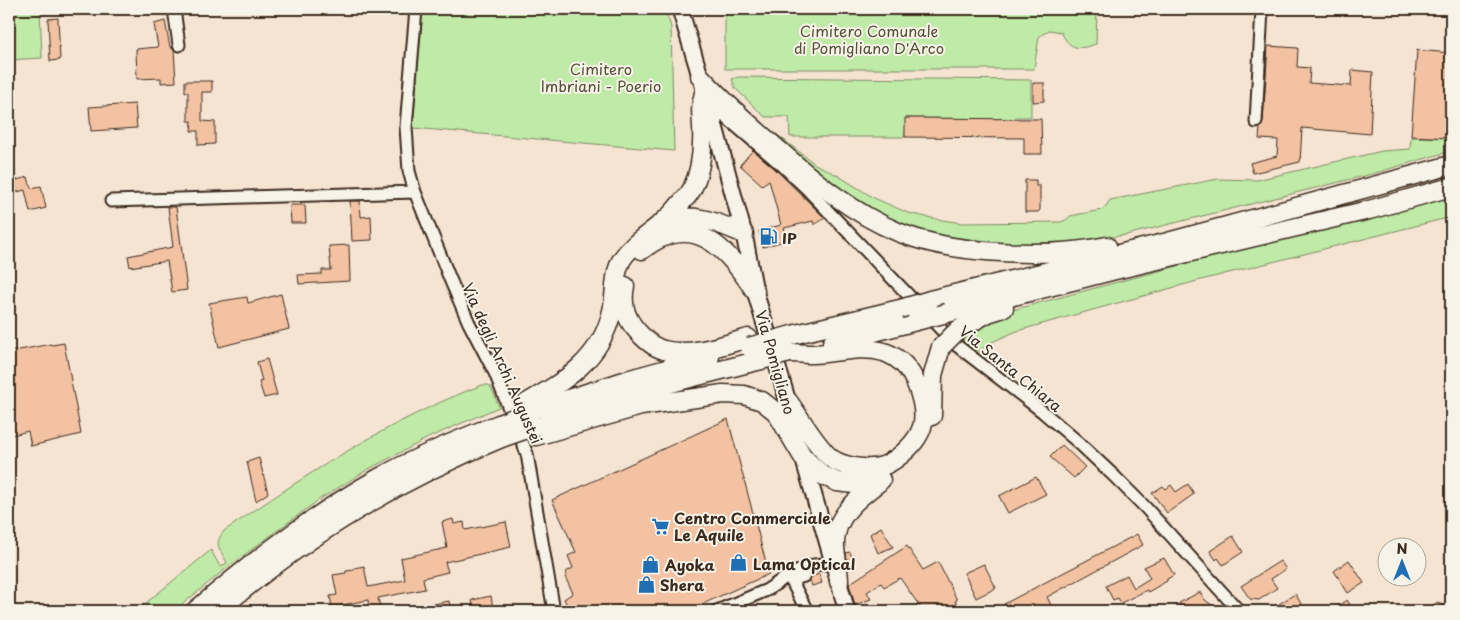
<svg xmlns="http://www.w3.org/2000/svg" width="1460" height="620" font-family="'Playpen Sans',sans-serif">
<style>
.green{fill:#bfeaa7;stroke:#7d8a62}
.building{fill:#f2c2a2;stroke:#3b2a1e}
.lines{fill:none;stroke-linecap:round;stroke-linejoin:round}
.minor-casing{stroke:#3b2a1e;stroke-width:15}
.secondary-casing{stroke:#3b2a1e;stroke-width:19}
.trunk-casing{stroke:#3b2a1e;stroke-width:21}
.minor{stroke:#f7f3e8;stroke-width:11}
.secondary{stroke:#f7f3e8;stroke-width:15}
.trunk{stroke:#f7f3e8;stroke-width:18}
.trunk-bridge-casing{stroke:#3b2a1e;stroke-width:21;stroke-linecap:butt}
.trunk-bridge{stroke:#f7f3e8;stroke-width:18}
.labels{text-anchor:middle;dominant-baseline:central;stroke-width:4;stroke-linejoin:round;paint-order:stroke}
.park-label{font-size:15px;fill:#555039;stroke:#f7f3e8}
.poi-label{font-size:15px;font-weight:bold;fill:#3b2a1e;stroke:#f7f3e8;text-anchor:start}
.street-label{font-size:15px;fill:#3b2a1e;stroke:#f7f3e8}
</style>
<rect width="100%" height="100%" fill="#f6e4d3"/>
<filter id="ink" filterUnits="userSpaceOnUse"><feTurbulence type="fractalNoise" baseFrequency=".02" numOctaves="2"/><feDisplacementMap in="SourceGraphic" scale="10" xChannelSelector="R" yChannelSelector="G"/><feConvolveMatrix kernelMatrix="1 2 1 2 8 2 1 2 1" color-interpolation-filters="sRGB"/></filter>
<g filter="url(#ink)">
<path class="green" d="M9 9H40L42 58 9 60Z
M423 9H665L671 27 674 151 413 128Z
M725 9H1097L1096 44C1078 50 1070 50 1061 32L1049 30 1039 37 1034 69H725Z
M738 77 1031 80V117H1016L1015 119 906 118 905 137H790L789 117H765L735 88 732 79Z
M720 84 743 108 815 164 837 175 874 198 908 213 936 219 962 223 1061 222 1066 220 1070 216 1101 210 1105 207 1110 200 1218 179 1257 180 1382 151 1410 149 1411 137 1451 138V151L1372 174 1126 235 1062 244 1029 245 952 240 897 225 844 195 737 106Z
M1451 190V217L1447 218 1197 281 1017 331 992 342 977 353 959 337 1005 312 1260 244Z
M482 385H489L492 389 499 407 430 437 367 470 320 499 228 567 174 611H136L211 550 220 567 227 563C220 548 213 545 224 531 306 475 389 420 482 385Z"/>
<path class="building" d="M58 18 60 60 50 61 48 19Z
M165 21 170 47 174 50 176 82 161 83V78L137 79 136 49 158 47 154 24Z
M1268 46 1298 48 1297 67 1310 68 1309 83 1351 86 1352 70 1373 72 1370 134 1302 128 1300 162 1253 173 1250 163 1277 156 1278 140 1259 139 1260 128 1263 122Z
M1417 50 1451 53V138L1411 136Z
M185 81H212V92H202V121L215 122V144L198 145V131H191L192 121H188V92H185Z
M1033 83H1044V101L1033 102Z
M135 104 137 128 91 131 89 107Z
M905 118 1041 119 1042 154H1024V138L905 137Z
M753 150 774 168 825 218 814 225 813 221 784 228 788 240 763 247 759 231 781 225 769 180 762 185 740 165Z
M28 177 31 188 41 186 46 208 30 212 25 190 9 194V182Z
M1025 180H1036V186H1040V210L1038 212H1025Z
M350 201H360L361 217 371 216 372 240 352 241Z
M290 205H305L306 223H291Z
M168 207H176L187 290 172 292 167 261 130 267 128 256 173 247Z
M349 245 350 281 299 284 298 275 322 274V270H331L329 246Z
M281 294 289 329 219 347 209 303 247 297 248 303Z
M64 343 81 434 31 446 28 431 9 436V352L51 344 52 345Z
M267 359 277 395 264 398 259 382 262 381 257 362Z
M728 419 769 574 687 611H570L564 599 573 593 565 577 567 576 566 572 573 568 568 556 576 552 552 500Z
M1062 445 1085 467 1074 478 1050 457Z
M259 458 268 493 256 501 247 462Z
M1036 477 1046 494 1008 513 999 496Z
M1188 484 1194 494 1167 513 1152 493 1163 486 1166 489 1171 485 1176 492Z
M453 519 454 524 464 522 465 530 506 522 511 547 445 562 448 572 423 578 425 589 378 598 381 611H369L368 600 332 607 330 596 337 595 333 575 346 573V571L354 570V568L364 566 368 587 405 580 401 558 447 548 442 522Z
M881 527 893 547 878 553 870 534Z
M1137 534 1143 545 1047 597 1054 611H1008L1004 604Z
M1233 536 1243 552 1223 565 1218 558 1216 560 1210 551Z
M907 546 923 570 938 562 957 600 955 601 960 611H923L900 578 884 587 881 583 867 592 871 599 855 605 849 584Z
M850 552 855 564 848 566 846 553Z
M1164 558 1174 575 1167 579V581L1148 592 1147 590 1121 603 1118 598 1113 600 1106 586 1127 575 1134 588 1150 578 1144 567Z
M1349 560 1364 583 1348 593 1334 571Z
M1280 561 1286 569 1271 579 1277 588 1259 600 1250 599 1241 586Z
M984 564 996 588 976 598 964 573Z
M819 574 822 583 812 586 810 580 811 577Z
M1200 592 1205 600 1220 611H1183L1179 603Z
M1295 594 1306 611H1284L1279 604Z
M491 596 493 609H487L488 611H474L472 600Z
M1347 600 1354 611H1329Z
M449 601 451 611H418V607Z
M1438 602 1451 611H1423Z"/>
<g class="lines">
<defs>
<path id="minor" d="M174 9 179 45
M416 9 406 127 409 171 415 192 450 279 469 323 495 373 527 454 554 611
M711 112 716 111 721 113 777 161
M1256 122 1262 9
M773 149 780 163 806 188 956 345 1043 412 1079 443 1113 475 1145 507 1239 611
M111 201 415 192
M804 576 791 580 807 611
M717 611 767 590 789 575 814 565 833 563"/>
<path id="secondary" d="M680 9 711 112 744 234 755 291 791 412
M802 454 847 611"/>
<path id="trunk" d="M700 76C725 103 752 127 780 151 815 182 854 214 898 232 953 255 1049 258 1107 246
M667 218C698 214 716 222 744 234
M642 250C694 209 727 249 755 291
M625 286C622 300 624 314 633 326 641 336 651 347 664 350 689 357 724 345 748 338
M930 300 1168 242 1451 165
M947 313 1115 270 1369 210 1451 187
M958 330 988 313 1004 308
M792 335 900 309
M832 343 916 321
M788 401C800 417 817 448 832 459 844 467 869 471 883 466 899 459 917 443 922 427 926 413 922 399 917 386 911 370 901 358 884 352 860 345 837 353 813 354 805 354 797 353 790 353
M525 404C565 381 601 360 612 311 616 294 613 275 622 259 633 242 653 232 667 218 672 214 676 209 680 204 684 200 689 195 692 189 701 171 703 146 702 126 701 110 700 109 704 93
M528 412 630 379 710 357
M932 416 933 375 941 347
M548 422C613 397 681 380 749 363
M536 436 641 406 723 394 744 395 762 401 776 412 803 457 822 475 837 482 854 484 881 480
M839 582C839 570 836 559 835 547 833 517 858 498 879 482
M195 611C252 562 311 516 377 479 416 457 457 440 499 424
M218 611C303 537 400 479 504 437"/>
</defs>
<use href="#minor" class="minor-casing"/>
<use href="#secondary" class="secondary-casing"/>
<use href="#trunk" class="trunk-casing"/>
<use href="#minor" class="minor"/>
<use href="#secondary" class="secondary"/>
<use href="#trunk" class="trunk"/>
<defs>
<path id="trunk-bridge" d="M900 309 930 300
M916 321 947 313
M749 347 792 335
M941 347 958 330
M749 363 790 353
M499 424 528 412
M504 437 536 426"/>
</defs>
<use href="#trunk-bridge" class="trunk-bridge-casing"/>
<use href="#trunk-bridge" class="trunk-bridge"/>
</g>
</g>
<defs>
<symbol id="fuel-bare" viewBox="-9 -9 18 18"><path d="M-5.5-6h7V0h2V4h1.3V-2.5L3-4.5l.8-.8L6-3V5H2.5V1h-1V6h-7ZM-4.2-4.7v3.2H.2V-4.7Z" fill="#1f6fb2" stroke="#f7f3e8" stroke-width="2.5" paint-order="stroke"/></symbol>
<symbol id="supermarket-bare" viewBox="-9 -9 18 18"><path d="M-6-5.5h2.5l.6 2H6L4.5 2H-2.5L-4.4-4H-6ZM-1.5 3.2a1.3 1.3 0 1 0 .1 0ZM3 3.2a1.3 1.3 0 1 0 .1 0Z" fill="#1f6fb2" stroke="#f7f3e8" stroke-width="2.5" paint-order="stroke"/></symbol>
<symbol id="shop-bare" viewBox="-9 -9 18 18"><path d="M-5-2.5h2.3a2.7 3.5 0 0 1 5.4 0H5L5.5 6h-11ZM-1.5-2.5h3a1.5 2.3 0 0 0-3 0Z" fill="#1f6fb2" stroke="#f7f3e8" stroke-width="2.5" paint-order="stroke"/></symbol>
</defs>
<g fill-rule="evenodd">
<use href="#fuel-bare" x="756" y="224" width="25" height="25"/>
<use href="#supermarket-bare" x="648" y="514" width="25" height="25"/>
<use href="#shop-bare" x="726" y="550" width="25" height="25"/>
<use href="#shop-bare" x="638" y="552" width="25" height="25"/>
<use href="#shop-bare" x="634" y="572" width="25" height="25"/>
</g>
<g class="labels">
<g class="park-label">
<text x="869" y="30">Cimitero Comunale<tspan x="869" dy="17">di Pomigliano D'Arco</tspan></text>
<text x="601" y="68">Cimitero<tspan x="601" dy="17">Imbriani - Poerio</tspan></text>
</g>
<g class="poi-label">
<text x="782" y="237">IP</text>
<text x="674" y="517">Centro Commerciale<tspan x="674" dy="17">Le Aquile</tspan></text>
<text x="753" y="563">Lama Optical</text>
<text x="665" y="564">Ayoka</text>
<text x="660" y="584">Shera</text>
</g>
<g class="street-label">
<text transform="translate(776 362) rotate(74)">Via Pomigliano</text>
<text transform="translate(503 363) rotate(66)">Via degli Archi Augustei</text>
<text transform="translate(1011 368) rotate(39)">Via Santa Chiara</text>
</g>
</g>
<rect width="1460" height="620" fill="none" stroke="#f7f3e8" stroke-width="30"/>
<rect x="15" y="15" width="1430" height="590" fill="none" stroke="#3b2a1e" stroke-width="2" filter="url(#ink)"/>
<g transform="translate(1402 562)"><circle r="24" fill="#f7f3e8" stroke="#aca397"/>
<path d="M0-4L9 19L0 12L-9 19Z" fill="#1f6fb2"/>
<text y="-8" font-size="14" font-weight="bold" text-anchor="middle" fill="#3b2a1e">N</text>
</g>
</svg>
